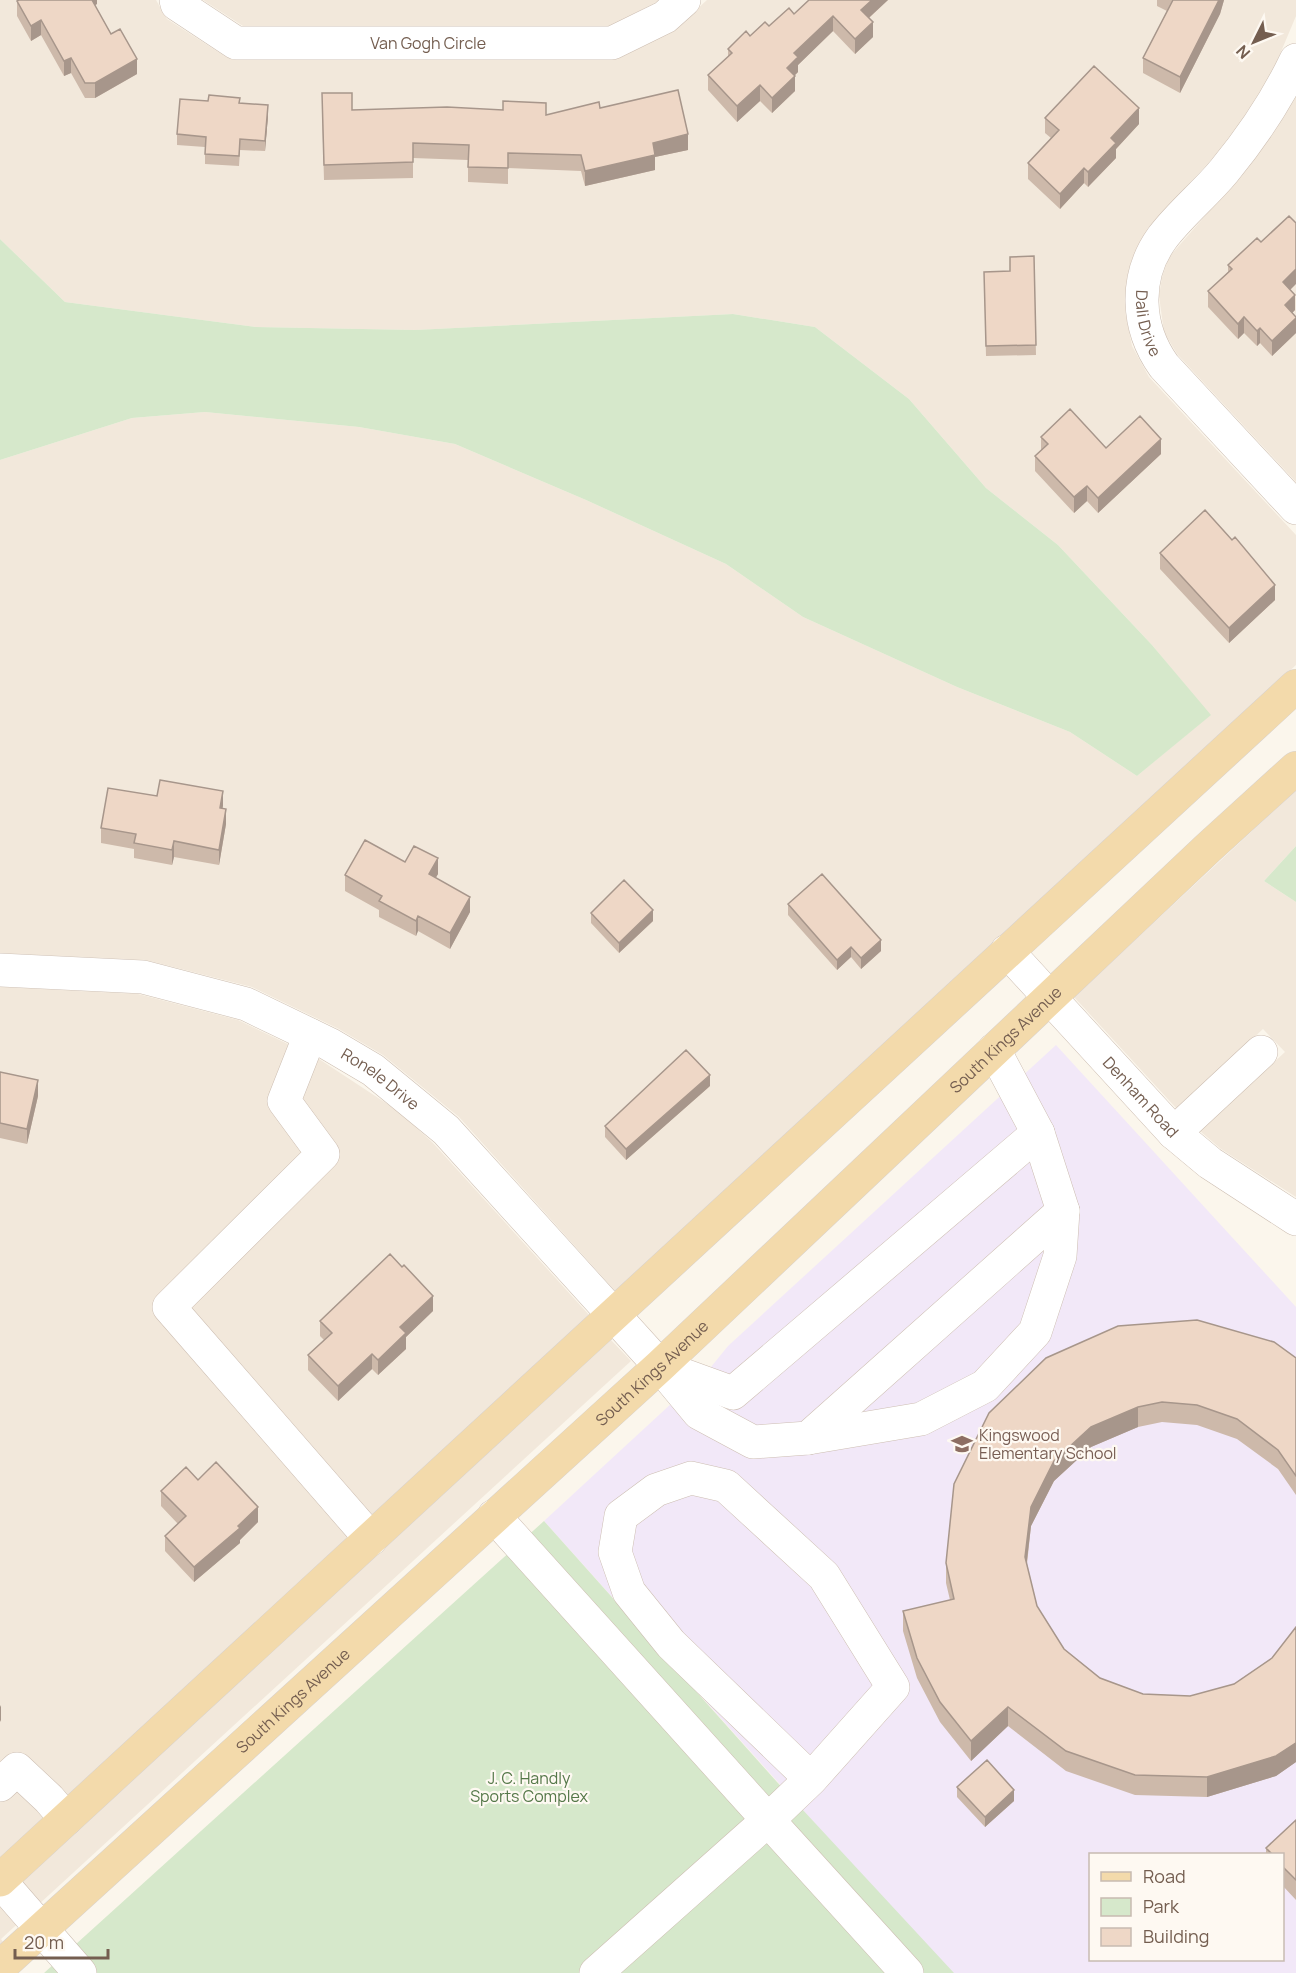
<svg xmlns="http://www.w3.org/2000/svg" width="1296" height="1973" font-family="Manrope,sans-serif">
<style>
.residential{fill:#f2e8db}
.education{fill:#f2e8f8;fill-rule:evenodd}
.green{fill:#d6e8cb}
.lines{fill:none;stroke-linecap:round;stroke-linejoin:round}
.minor-casing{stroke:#cdbeb2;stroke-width:34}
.major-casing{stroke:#d8d2ce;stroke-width:34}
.minor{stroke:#fff;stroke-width:33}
.major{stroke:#f3daab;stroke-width:33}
.wall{fill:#cdb9aa}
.shaded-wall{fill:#a7968b}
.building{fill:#eed7c6;stroke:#a7968b;stroke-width:1.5}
.labels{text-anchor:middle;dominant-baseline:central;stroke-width:4.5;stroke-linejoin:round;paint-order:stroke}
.street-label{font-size:16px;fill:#745e50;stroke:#fef9f2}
.education-label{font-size:16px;fill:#785e54;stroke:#fef9f2;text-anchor:start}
.park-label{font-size:16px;fill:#557849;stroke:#fef9f2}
</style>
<rect width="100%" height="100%" fill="#fbf6ec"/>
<path class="residential" d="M0 0H156L167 19 226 57 234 60H610L672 32 707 0H1296V16L1275 66 1256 100 1223 147 1148 228 1131 262 1125 311 1132 346 1149 377 1296 535V665L616 1292 459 1117 383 1055 339 1029 252 987 146 960 0 953V460L132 418 205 412 359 427 455 444 586 500 726 564 803 617 957 687 1070 732 1137 776 1210 715 1152 645 1058 545 986 488 909 399 815 327 733 314 415 330 256 327 65 302 0 239Z
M203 0H660L610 26H243Z
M1296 97V482L1177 354 1164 332 1159 296 1162 277 1169 257 1249 166Z
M1296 790V846L1264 881 1296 902V1197L1221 1149 1200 1131 1285 1052 1263 1029 1177 1109 1074 997Z
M0 987 138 994 238 1020 319 1059 398 1111 433 1143 590 1316 0 1859Z
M611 1340 631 1361 1 1939 3 1942 0 1945V1902Z"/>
<path class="education" d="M1056 1045 1296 1307V1973H949L544 1521 711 1367 728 1346ZM1090 1854H1282V1960H1090Z"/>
<path class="green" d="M0 239 65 302 256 327 415 330 733 314 815 327 909 399 986 488 1058 545 1152 645 1211 715 1137 776 1070 732 957 687 803 617 726 564 586 500 455 444 359 427 205 412 132 418 0 460Z
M1296 846V902L1264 881Z
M544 1521 777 1782 954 1973H44Z"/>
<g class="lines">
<defs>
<g id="minor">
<path id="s1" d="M176 0 177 4 236 43H612L665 17 684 0"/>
<path id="s2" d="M1296 60C1277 100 1252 137 1224 171 1205 194 1180 214 1162 238 1134 277 1136 327 1164 366L1296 508"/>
<path id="s3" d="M1007 951 1174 1133 1210 1163 1296 1219"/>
<path id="s4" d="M0 970 143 977 246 1004 329 1044 373 1070 446 1130 660 1366 699 1413 753 1442 808 1438 1063 1211 1038 1133 994 1050"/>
<path d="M310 1035 284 1101 323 1154 169 1307 371 1539"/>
<path d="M1174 1133 1261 1052"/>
<path d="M664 1368 733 1393 1038 1133"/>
<path d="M808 1438 921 1419 985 1386 1035 1332 1060 1256 1063 1211"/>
<path d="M494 1516 768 1820 596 1973"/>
<path d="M811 1779 671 1644 629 1592 615 1552 621 1516 656 1490 691 1478 726 1486 824 1576 893 1687 811 1779 768 1820 907 1973"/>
<path d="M0 1785 17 1769 49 1799 66 1819"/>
<path d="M0 1881 80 1973"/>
</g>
<g id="major">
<path d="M0 1880 1296 686"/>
<path id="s5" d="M0 1967 660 1366 1208 848 1296 768"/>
</g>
</defs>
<use href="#minor" class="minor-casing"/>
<use href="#major" class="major-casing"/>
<use href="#minor" class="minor"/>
<use href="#major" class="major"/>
</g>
<path class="wall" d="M97 0V4L95 5 111 34 137 74 95 98H85L71 73 64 76 41 35 31 41 17 16V1Z
M809 0H888L869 18 873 37 855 54 833 31 798 65V72L794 76 795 91 772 113 760 101 737 122 708 90V75L728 57V49L750 36 794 14Z
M1157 0H1224L1220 14 1180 93 1143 73V58L1167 11 1157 6Z
M240 103 268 116 265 151 240 150 239 166 205 164V147L177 145V134Z
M600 108 688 150 655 157V170L585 186 581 171 508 168V184L468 182V160L413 158V178L324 180 322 109 546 115Z
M1045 118 1139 124 1116 149V158L1088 187 1084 183 1060 209 1028 179V163L1051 138 1045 133Z
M1034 256 1036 355 986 356 984 272 1010 271V257Z
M1228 265 1290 290 1295 310 1292 313 1296 317V333L1272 356 1260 343 1257 346 1244 333 1238 339 1208 307V291L1228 272Z
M1041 437 1106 448 1161 454 1098 513 1087 501 1074 513 1035 471V456L1041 450Z
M1160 553 1275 600 1229 643 1160 569Z
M222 808 226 824 219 865 174 857 172 865 134 858V849L101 843V828Z
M405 862 438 874 435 878 470 912 450 949 418 931 416 936 379 917V910L345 891V875Z
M788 904 881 951 861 969 851 957 837 970 788 915Z
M591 913 653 921 619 953 591 923Z
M0 1072 38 1096 27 1144 0 1138Z
M710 1086 626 1160 605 1137V1126Z
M433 1311 406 1337V1349L378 1375 372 1369 338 1401 308 1370V1355L324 1340 320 1336V1321Z
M1296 1358V1495L1278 1469 1237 1439 1197 1425 1162 1422 1138 1427 1091 1447 1054 1481 1031 1526 1027 1564 1037 1606 1064 1649 1100 1678 1143 1694 1190 1696 1234 1684 1272 1658 1296 1627V1762L1276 1776 1207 1797 1135 1795 1066 1771 1008 1726 971 1761 940 1722 917 1678 903 1631V1611L950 1600 946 1583V1563L989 1413Z
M198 1480 258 1522 240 1540V1543L194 1582 165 1551V1536L178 1524 161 1506V1491Z
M957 1787 1014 1801 985 1827 957 1797Z
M1296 1820V1900L1282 1885V1854H1266V1848Z"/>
<path class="shaded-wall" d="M88 0H97V4L88 9Z
M872 0H888L861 25V10Z
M1219 0H1224L1220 14 1180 93V77Z
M833 16V31L798 65V72L787 83V68L794 53Z
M41 20V35L31 41V26Z
M873 22V37L855 54V39Z
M71 58V73L64 76V61Z
M137 59V74L95 98V83Z
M795 76V91L772 113V98Z
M760 85V101L737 122V106Z
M268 105V116L265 151V141Z
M1139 108V124L1116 149V158L1088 187V172L1111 138Z
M688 134V150L655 157V170L585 186V171L653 143Z
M1084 168V183L1060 209V194Z
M1296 269V284L1283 297V282Z
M1295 295V310L1285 320V305Z
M1244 317V333L1238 339V324Z
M1296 318V333L1272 356V341Z
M1260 328V343L1257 346V331Z
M1161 439V454L1098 513V498Z
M1087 486V501L1074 513V497Z
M1275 585V600L1229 643V628Z
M223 791V806L220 823V808Z
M226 809V824L219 865V850Z
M174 841V857L172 865V850Z
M438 858V874L429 890V874Z
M470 897V912L450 949V933Z
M653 910V921L619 953V943Z
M418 916V931L416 936V921Z
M881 940V951L861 969V958Z
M851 947V957L837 970V960Z
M710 1075V1086L626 1160V1149Z
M38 1080V1096L27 1144V1129Z
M433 1296V1311L406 1337V1349L378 1375V1360L400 1327Z
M372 1354V1369L338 1401V1386Z
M1138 1407V1427L1091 1447 1054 1481 1031 1526 1025 1577V1557L1031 1507 1054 1461 1091 1427Z
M258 1507V1522L240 1540V1543L194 1582V1567Z
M1 1705V1720L0 1722V1707Z
M1008 1707V1726L971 1761V1741Z
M1296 1743V1762L1276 1776 1207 1797V1777Z
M1014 1790V1801L985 1827V1817Z"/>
<path class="building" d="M19 0H92L111 34 120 29 137 59 95 83H85L71 58 64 61 41 20 31 26 17 1Z
M809 0H872L861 10 873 22 855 39 833 16 794 53 798 57 787 68 795 76 772 98 760 85 737 106 708 75 732 53 728 49 746 31 750 36 765 22 769 26 789 8 794 14Z
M1173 0H1219L1180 77 1143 58Z
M1094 66 1139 108 1111 138 1116 143 1088 172 1084 168 1060 194 1028 163 1059 130 1045 118Z
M678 90 688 134 653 143 655 155 585 171 581 155 508 153V168L468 167 469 145 413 143V162L324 165 322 93H352V110L447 107 503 110V101L546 103V115L599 102 600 108Z
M209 95 240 98 239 103 268 105 265 141 240 139 239 156 205 154 206 137 177 134 180 99 208 101Z
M1289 216 1296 223V269L1283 282 1295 295 1285 305 1296 317V318L1272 341 1260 328 1257 331 1244 317 1238 324 1208 291 1232 269 1228 265 1257 238 1261 242Z
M1034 256 1036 345 986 346 984 272 1010 271V257Z
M1070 409 1106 448 1140 416 1161 439 1098 498 1087 486 1074 497 1035 456 1048 444 1041 437Z
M1205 510 1232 540 1235 537 1275 585 1229 628 1160 553Z
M160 780 223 791 220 808 226 809 219 850 174 841 172 850 134 843 136 834 101 828 108 788 157 796Z
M365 840 405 862 414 846 438 858 429 874 470 897 450 933 418 916 416 921 379 901 382 896 345 875Z
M822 874 881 940 861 958 851 947 837 960 788 904Z
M624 880 653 910 619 943 591 913Z
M686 1050 710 1075 626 1149 605 1126Z
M0 1072 38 1080 27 1129 0 1123Z
M390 1254 402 1267 404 1265 433 1296 400 1327 406 1333 378 1360 372 1354 338 1386 308 1355 332 1333 320 1321Z
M1197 1320 1274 1342 1296 1358V1476L1278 1450 1237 1419 1197 1405 1162 1402 1138 1407 1091 1427 1054 1461 1031 1507 1025 1557 1037 1606 1064 1649 1100 1678 1143 1694 1190 1696 1234 1684 1272 1658 1296 1627V1743L1276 1756 1207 1777 1135 1775 1066 1751 1008 1707 971 1741 940 1702 917 1658 903 1611 954 1599 946 1563 954 1484 989 1413 1046 1358 1118 1326Z
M216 1462 258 1507 238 1526 240 1528 194 1567 165 1536 186 1516 161 1491 186 1467 198 1480Z
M987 1760 1014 1790 985 1817 957 1787Z
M1296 1820V1880L1282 1866V1854H1272L1266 1848Z"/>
<defs>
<symbol id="school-bare" viewBox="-9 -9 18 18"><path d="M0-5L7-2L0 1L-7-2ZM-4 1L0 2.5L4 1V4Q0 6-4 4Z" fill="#8d6e63" stroke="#fef9f2" stroke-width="2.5" paint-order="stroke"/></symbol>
</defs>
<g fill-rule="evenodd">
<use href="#school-bare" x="947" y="1429" width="30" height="30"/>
</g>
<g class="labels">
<g class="street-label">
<text stroke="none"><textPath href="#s1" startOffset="267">Van Gogh Circle</textPath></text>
<text stroke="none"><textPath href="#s2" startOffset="314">Dali Drive</textPath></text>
<text stroke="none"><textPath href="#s5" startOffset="1368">South Kings Avenue</textPath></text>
<text stroke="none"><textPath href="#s4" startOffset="404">Ronele Drive</textPath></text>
<text stroke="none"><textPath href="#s3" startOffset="198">Denham Road</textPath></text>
<text stroke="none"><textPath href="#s5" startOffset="882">South Kings Avenue</textPath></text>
<text stroke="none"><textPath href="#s5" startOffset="396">South Kings Avenue</textPath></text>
</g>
<g class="education-label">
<text x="979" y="1435">Kingswood<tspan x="979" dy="18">Elementary School</tspan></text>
</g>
<g class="park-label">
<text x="529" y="1778">J. C. Handly<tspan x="529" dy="18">Sports Complex</tspan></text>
</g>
</g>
<rect x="1089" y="1853" width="195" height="108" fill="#fef9f2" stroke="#c7bbb1" stroke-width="1.5"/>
<rect x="1101" y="1872" width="30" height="9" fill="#f3daab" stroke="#c7bbb1" stroke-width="1.5"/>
<text x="1143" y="1883" font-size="18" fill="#745e50">Road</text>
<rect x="1101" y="1898" width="30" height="18" fill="#d6e8cb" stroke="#c7bbb1" stroke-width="1.5"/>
<text x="1143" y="1913" font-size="18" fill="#745e50">Park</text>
<rect x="1101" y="1928" width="30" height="18" fill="#eed7c6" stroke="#c7bbb1" stroke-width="1.5"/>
<text x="1143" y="1943" font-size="18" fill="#745e50">Building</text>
<g transform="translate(1254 42) rotate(227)" stroke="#fef9f2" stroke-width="4.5" paint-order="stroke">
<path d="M0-4.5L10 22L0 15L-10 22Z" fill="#745e50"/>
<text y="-9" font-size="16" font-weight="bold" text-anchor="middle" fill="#745e50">N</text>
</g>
<path d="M15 1949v9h93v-9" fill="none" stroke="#745e50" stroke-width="3"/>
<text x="24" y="1949" font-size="18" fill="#745e50" stroke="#fef9f2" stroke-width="4.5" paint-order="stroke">20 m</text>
</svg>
